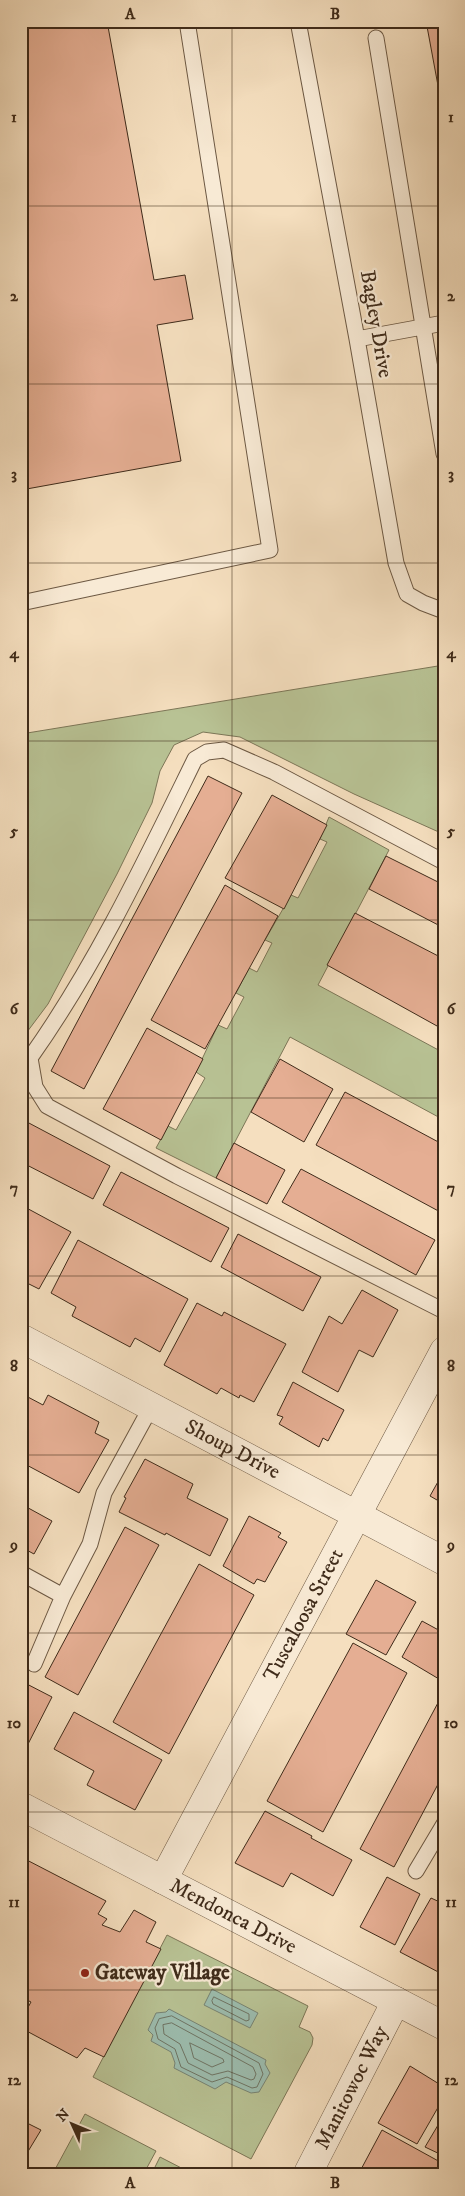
<svg xmlns="http://www.w3.org/2000/svg" width="465" height="2196" font-family="'IM FELL DW Pica',serif">
<style>
.green{fill:#b8c294;stroke:#7c7657}
.water{fill:#9cbdaf;stroke:#778373}
.lines{fill:none;stroke-linecap:round;stroke-linejoin:round}
.shore{stroke:#6e7464;stroke-width:1}
.building{fill:#e5ae93;stroke:#3f2b1a}
.lane-casing{stroke:#6c5843;stroke-width:17}
.street-casing{stroke:#6c5843;stroke-width:29}
.lane{stroke:#f8ead5;stroke-width:15}
.street{stroke:#f8ead5;stroke-width:28}
.grid{fill:none;stroke:#3f2b1a;stroke-width:1;stroke-opacity:0.55}
.poi-dot{fill:#8f2418;stroke:#f8ead5;stroke-width:2}
.labels{text-anchor:middle;dominant-baseline:central;stroke-width:4.5;stroke-linejoin:round;paint-order:stroke}
.street-label{font-size:21px;fill:#3f2b1a;stroke:#f8ead5}
.poi-label{font-size:21px;font-weight:bold;fill:#3f2b1a;stroke:#f8ead5;text-anchor:start}
.neatline{fill:none;stroke:#3f2b1a;stroke-width:2}
.grid-label{font-size:16px;text-anchor:middle;font-weight:bold;fill:#3f2b1a}
</style>
<rect width="100%" height="100%" fill="#f5dfbf"/>
<filter id="stains"><feTurbulence type="fractalNoise" baseFrequency=".004" numOctaves="4"/><feColorMatrix values="0 0 0 0 .2 0 0 0 0 .09 0 0 0 0 .02 0 0 0 .5 -.17"/></filter>
<radialGradient id="worn" r=".72"><stop offset=".6" stop-color="#630" stop-opacity="0"/><stop offset="1" stop-color="#630" stop-opacity=".3"/></radialGradient>
<path class="green" d="M444 665V831L441 833 354 794 240 737 203 732 174 745 160 771 152 803 117 874 48 1004 21 1040V734Z
M329 817 389 850 318 985 444 1053V1120L290 1037 216 1178 156 1148 168 1126 176 1130 205 1078 196 1072 218 1025 227 1029 244 997 236 993 249 968 257 972 272 943 265 940 291 895 298 898 327 842 320 839Z
M167 1935 308 2006 299 2027 310 2032 313 2038 312 2045 251 2159 93 2077Z
M85 2114 156 2151 143 2175H52Z
M160 2157 195 2175H151Z"/>
<path class="water" d="M212 1989 258 2013 250 2028 204 2005Z
M169 2009 266 2060 265 2064 270 2073 259 2092 251 2093 226 2082 215 2089 174 2068 175 2063 171 2052 151 2041 153 2035 148 2030 156 2013 166 2012Z"/>
<g class="lines">
<path class="shore" d="M214 1997 249 2014V2020L246 2021 213 2004 212 2001Z
M172 2016 259 2063 263 2074 257 2087 252 2088 227 2077 212 2082 181 2067 175 2049 158 2039 155 2028 159 2019Z
M172 2023 253 2067 256 2074 254 2079 251 2080 228 2071 212 2075 188 2063 180 2044 164 2034 163 2025Z
M190 2043 223 2059 224 2062 212 2067 194 2058Z"/>
</g>
<path class="building" d="M43 21H107L154 280 185 275 193 319 157 325 181 461 21 490V94L28 92 21 52V25Z
M426 21H444V118Z
M208 776 242 793 84 1089 51 1071Z
M272 795 327 825 284 909 225 878Z
M386 856 444 885V928L369 889Z
M225 885 278 916 205 1049 151 1020Z
M355 913 444 959V1013L437 1026 327 965Z
M147 1028 203 1059 161 1140 103 1109Z
M280 1059 333 1089 304 1142 251 1112Z
M345 1092 444 1145V1214L316 1145Z
M27 1122 110 1166 93 1199 21 1162V1133Z
M234 1143 285 1170 267 1204 216 1178Z
M301 1169 435 1240 416 1275 282 1202Z
M121 1172 229 1228 211 1262 103 1205Z
M21 1205 71 1232 39 1289 21 1280Z
M238 1234 321 1277 303 1311 221 1267Z
M78 1240 188 1299 160 1352 135 1338 130 1347 72 1316 76 1307 51 1293Z
M362 1290 398 1310 373 1357 359 1350 338 1392 302 1372 329 1316 342 1324Z
M197 1303 222 1316 224 1312 286 1344 254 1402 240 1395 239 1398 221 1388 217 1394 164 1365Z
M293 1382 344 1410 328 1441 323 1438 319 1447 279 1424 283 1417 277 1415Z
M48 1395 99 1422 95 1433 109 1440 79 1493 21 1462V1406L26 1396 43 1405Z
M145 1459 193 1484 187 1498 228 1519 210 1556 166 1533 165 1535 119 1512 126 1498 124 1497Z
M444 1471V1504L430 1496Z
M21 1504 52 1521 34 1554 21 1547Z
M249 1516 281 1533 278 1537 287 1542 265 1582 257 1579 254 1584 223 1566Z
M125 1527 159 1545 78 1695 45 1677Z
M199 1564 254 1595 169 1754 113 1722Z
M376 1580 416 1602 386 1655 346 1634Z
M422 1621 444 1633V1682L402 1657Z
M353 1643 407 1673 323 1832 267 1801Z
M21 1681 52 1697 25 1750 21 1748Z
M440 1699 444 1700V1773L394 1867 360 1849Z
M74 1712 162 1760 135 1810 87 1785 94 1771 54 1749Z
M265 1811 312 1836 311 1838 352 1860 333 1896 291 1873 283 1887 235 1863Z
M21 1857 106 1901 98 1914 107 1919 102 1925 120 1932 134 1910 156 1922 146 1942 161 1949 104 2057 85 2048 77 2058 21 2028V2020L31 2002 21 1997Z
M387 1877 420 1894 395 1945 360 1927Z
M431 1898 444 1904V1975L400 1952Z
M410 2066 444 2087V2097L417 2144 378 2123Z
M444 2115V2156L425 2147Z
M21 2120 41 2130 21 2163Z
M382 2130 442 2163 435 2175H358Z"/>
<g class="lines">
<defs>
<path id="lane" d="M298 21 357 339 396 563 407 594 423 603 444 611
M376 38 444 454
M357 339 444 323
M21 603 270 550 187 21
M444 862 274 772 224 750 207 752 195 759C145 861 96 965 30 1058L35 1087 47 1106 177 1176 444 1311
M21 1573 63 1596
M34 1664 63 1596 90 1544 104 1493 151 1407
M416 1871 444 1824"/>
<g id="street">
<path id="s1" d="M21 1338 444 1561"/>
<path id="s2" d="M21 1806 444 2026"/>
<path id="s3" d="M163 1880 444 1351"/>
<path id="s4" d="M307 2175 396 2001"/>
</g>
</defs>
<use href="#lane" class="lane-casing"/>
<use href="#street" class="street-casing"/>
<use href="#lane" class="lane"/>
<use href="#street" class="street"/>
</g>
<path class="grid" d="M232 21V2175M21 206H444M21 384H444M21 563H444M21 741H444M21 920H444M21 1098H444M21 1276H444M21 1455H444M21 1633H444M21 1812H444M21 1990H444"/>
<circle class="poi-dot" cx="85" cy="1973" r="5"/>
<g class="labels">
<g class="street-label">
<text transform="translate(376 324) rotate(80)">Bagley Drive</text>
<text stroke="none"><textPath href="#s1" startOffset="239">Shoup Drive</textPath></text>
<text stroke="none"><textPath href="#s3" startOffset="300">Tuscaloosa Street</textPath></text>
<text stroke="none"><textPath href="#s2" startOffset="239">Mendonca Drive</textPath></text>
<text stroke="none"><textPath href="#s4" startOffset="98">Manitowoc Way</textPath></text>
</g>
<g class="poi-label">
<text x="95" y="1973">Gateway Village</text>
</g>
</g>
<rect width="465" height="2196" fill="none" stroke="#f5dfbf" stroke-width="55"/>
<g transform="translate(72 2124) rotate(314)" stroke="#f8ead5" stroke-width="4" paint-order="stroke">
<path d="M0-4L9 19L0 12L-9 19Z" fill="#3f2b1a"/>
<text y="-8" font-size="14" font-weight="bold" text-anchor="middle" fill="#3f2b1a">N</text>
</g>
<rect x="28" y="28" width="410" height="2140" class="neatline"/>
<g class="grid-label">
<text x="130" y="19">A</text>
<text x="335" y="19">B</text>
<text x="14" y="122">1</text>
<text x="451" y="122">1</text>
<text x="14" y="301">2</text>
<text x="451" y="301">2</text>
<text x="14" y="479">3</text>
<text x="451" y="479">3</text>
<text x="14" y="658">4</text>
<text x="451" y="658">4</text>
<text x="14" y="836">5</text>
<text x="451" y="836">5</text>
<text x="14" y="1014">6</text>
<text x="451" y="1014">6</text>
<text x="14" y="1193">7</text>
<text x="451" y="1193">7</text>
<text x="14" y="1371">8</text>
<text x="451" y="1371">8</text>
<text x="14" y="1550">9</text>
<text x="451" y="1550">9</text>
<text x="14" y="1728">10</text>
<text x="451" y="1728">10</text>
<text x="14" y="1907">11</text>
<text x="451" y="1907">11</text>
<text x="14" y="2085">12</text>
<text x="451" y="2085">12</text>
<text x="130" y="2188">A</text>
<text x="335" y="2188">B</text>
</g>
<rect width="100%" height="100%" filter="url(#stains)"/>
<rect width="100%" height="100%" fill="url(#worn)"/>
</svg>
